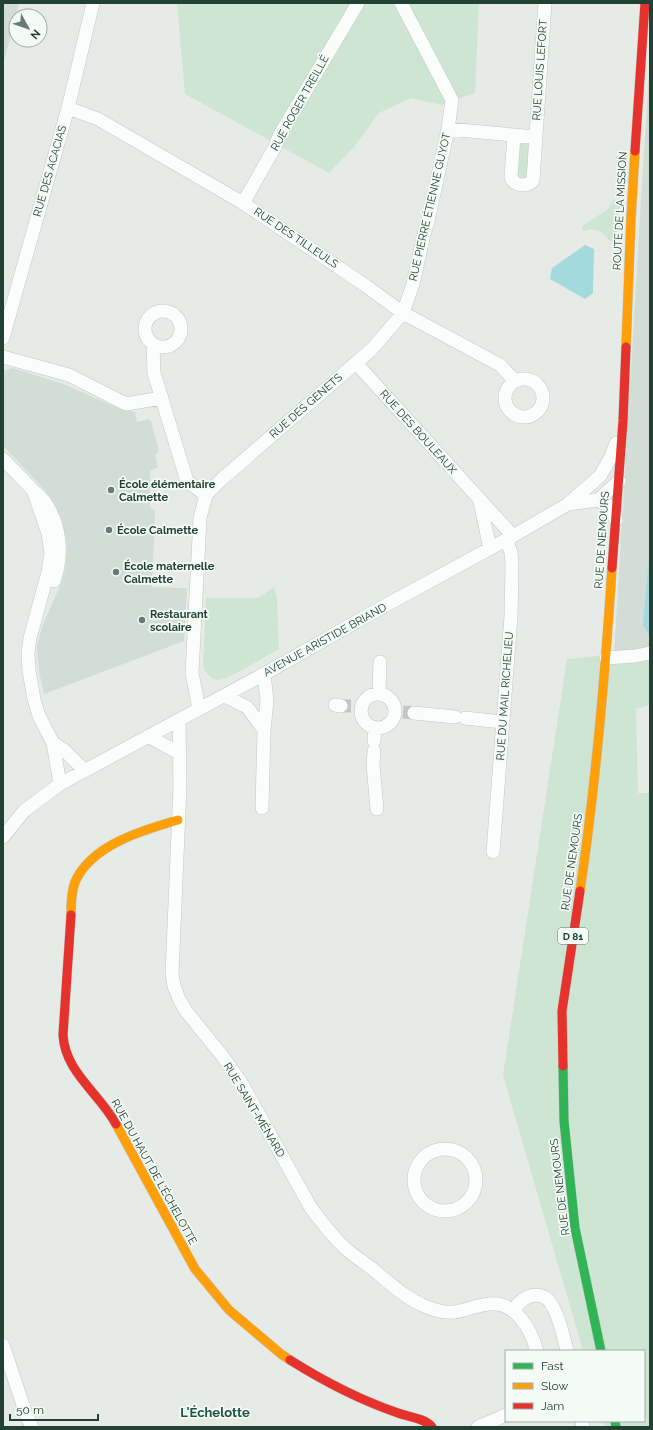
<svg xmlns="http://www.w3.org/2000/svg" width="653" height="1430" font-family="Raleway,sans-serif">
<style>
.built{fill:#d3ddd8}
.green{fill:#cee5d3}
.water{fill:#a4dadb}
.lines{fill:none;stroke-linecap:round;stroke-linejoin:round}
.street-tunnel{stroke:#bfc9c4;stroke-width:13;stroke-dasharray:13 6;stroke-linecap:butt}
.street-casing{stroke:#c3c8c5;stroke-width:14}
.fast-casing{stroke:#c1c9c5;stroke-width:10}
.slow-casing{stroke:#c1c9c5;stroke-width:10}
.jam-casing{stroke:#c1c9c5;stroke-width:10}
.street{stroke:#fbfcfc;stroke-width:13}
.fast{stroke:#30b455;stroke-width:9}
.slow{stroke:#ff9f0a;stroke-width:9}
.jam{stroke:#e5322d;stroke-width:9}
.poi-dot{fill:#667c74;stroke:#f4faf6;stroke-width:1.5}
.labels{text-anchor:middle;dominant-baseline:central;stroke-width:3.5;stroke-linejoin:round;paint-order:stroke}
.shield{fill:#f4faf6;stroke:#60786f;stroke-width:1}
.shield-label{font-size:10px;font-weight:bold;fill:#214135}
.street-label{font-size:11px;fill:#214135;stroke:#f4faf6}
.poi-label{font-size:11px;font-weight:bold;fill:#214135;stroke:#f4faf6;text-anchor:start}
.quarter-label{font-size:13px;font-weight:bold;fill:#1c5441;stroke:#f4faf6}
</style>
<rect width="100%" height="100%" fill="#e6ebe8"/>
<path class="built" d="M3 3H19L3 65Z
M650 57V651L614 655 640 216Z
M13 368 66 385 120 409 135 412 137 422 148 419 151 421 159 451 155 455 158 467 150 471V507L155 511 152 587 187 588 184 641 44 694 39 672 37 646 43 624 59 588 65 570 67 549 66 538 62 522 53 502 44 489 3 446V371Z"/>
<path class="green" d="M177 3H479L475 93 441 105 411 98 379 113 354 147 329 173 185 94Z
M519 141 531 142 528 179 516 178Z
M613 200H620L617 241H610C601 232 597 226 584 231L581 227 608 209Z
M274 587 277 598 279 649C268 655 226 681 217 680 210 679 206 672 203 667L206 598H258Z
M650 651V705L636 709 638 793H650V1427H605L603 1421H644V1351H583L503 1075 567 659Z"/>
<path class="water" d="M585 245 594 249 593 293 585 299 550 279 552 268Z
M650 547V636L643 625Z"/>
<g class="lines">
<path class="street-tunnel" d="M341 706H351
M403 712 414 713"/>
<defs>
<path id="street" d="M68 108 98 119 243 203 366 286 403 313 500 365 515 381
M448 129 536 137
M514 136 511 177C513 186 528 188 533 180L545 3
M243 203 275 147 279 136 358 3
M145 329a18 18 0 1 1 36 0a18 18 0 1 1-36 0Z
M3 338 68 108 93 3
M153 344 154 373 187 481 206 495 200 518 192 673 199 709
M3 357 69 375 126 404 162 398
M356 363 513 536
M505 398a19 19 0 1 1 38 0a19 19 0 1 1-38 0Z
M3 459C13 469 23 480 33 490 37 494 41 497 44 501 61 524 63 556 54 581
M33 490 48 533 51 553 48 572 30 638 28 653 29 671 34 699 39 716 53 743 60 784
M206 495 222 479 372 349 403 313 413 284 424 234 428 221 448 129 452 100 401 3
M598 500 619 481
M480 501 490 549
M568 504 598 500 609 506 616 520
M606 658 635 656 650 653
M379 694 380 662
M361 711a17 17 0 1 1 34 0a17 17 0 1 1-34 0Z
M224 696 247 707 264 730
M335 705 341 706
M414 713 455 717
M465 718 502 722
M179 720 180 787 172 973 174 986 179 999 186 1011 224 1058 242 1084 311 1208C320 1220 329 1232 340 1243 350 1254 364 1262 375 1271 392 1285 407 1299 427 1307 456 1319 464 1307 489 1304 516 1301 531 1330 537 1351
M148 736 179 753
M374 741 375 728
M53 743 64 750 84 770
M374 751 373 765 377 809
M262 808 264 730 267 700 264 674
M3 837 24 811 60 784 264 674 379 609 513 536 568 504 600 476 611 457 616 443
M493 852 511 616 512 564 511 552 506 540
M414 1180a31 31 0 1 1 62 0a31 31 0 1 1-62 0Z
M513 1311C518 1303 525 1296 535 1295 538 1295 541 1295 544 1297 556 1302 564 1338 567 1351
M3 1345 26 1414 32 1427
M582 1421 583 1427
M478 1427 506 1415"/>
<path id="fast" d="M563 1066 564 1121 575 1228 601 1351
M615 1421 616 1427"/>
<path id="slow" d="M626 347 631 218 635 151
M580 891C596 784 605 676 612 568
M71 915C71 904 71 892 75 882 91 845 143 830 178 820
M116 1124 195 1269 229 1310 281 1354 290 1360"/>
<path id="jam" d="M635 151 645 3
M612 568 623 421 626 347
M71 915 63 1035C65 1072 99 1093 116 1124
M563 1066 562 1011 580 891
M290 1360C325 1382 360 1400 398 1413 409 1417 425 1418 432 1427"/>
</defs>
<use href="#street" class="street-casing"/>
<use href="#fast" class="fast-casing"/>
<use href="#slow" class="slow-casing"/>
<use href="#jam" class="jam-casing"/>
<use href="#street" class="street"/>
<use href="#fast" class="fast"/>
<use href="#slow" class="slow"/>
<use href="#jam" class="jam"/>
</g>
<g class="poi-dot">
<circle cx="111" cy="490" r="4"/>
<circle cx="109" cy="530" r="4"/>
<circle cx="116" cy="572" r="4"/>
<circle cx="142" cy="620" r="4"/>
</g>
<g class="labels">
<rect class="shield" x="558" y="928" width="30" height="16" rx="3"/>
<g class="shield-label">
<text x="573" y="936">D 81</text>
</g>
<g class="street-label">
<text transform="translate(540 70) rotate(-86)">RUE LOUIS LEFORT</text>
<text transform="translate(300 103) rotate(-61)">RUE ROGER TREILLÉ</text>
<text transform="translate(50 171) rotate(-74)">RUE DES ACACIAS</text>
<text transform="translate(430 207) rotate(-77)">RUE PIERRE ÉTIENNE GUYOT</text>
<text transform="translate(620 211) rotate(-87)">ROUTE DE LA MISSION</text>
<text transform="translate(296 238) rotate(34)">RUE DES TILLEULS</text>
<text transform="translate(306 406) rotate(-41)">RUE DES GENETS</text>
<text transform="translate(418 432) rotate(48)">RUE DES BOULEAUX</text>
<text transform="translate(602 540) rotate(-86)">RUE DE NEMOURS</text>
<text transform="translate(325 640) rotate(-29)">AVENUE ARISTIDE BRIAND</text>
<text transform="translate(505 696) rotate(-86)">RUE DU MAIL RICHELIEU</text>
<text transform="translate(572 862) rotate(-82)">RUE DE NEMOURS</text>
<text transform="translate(254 1110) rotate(59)">RUE SAINT-MÉNARD</text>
<text transform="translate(154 1172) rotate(61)">RUE DU HAUT DE L'ÉCHELOTTE</text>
<text transform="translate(560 1187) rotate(-97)">RUE DE NEMOURS</text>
</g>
<g class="poi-label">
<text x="119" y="484">École élémentaire<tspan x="119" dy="13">Calmette</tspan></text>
<text x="117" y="530">École Calmette</text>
<text x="124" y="566">École maternelle<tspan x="124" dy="13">Calmette</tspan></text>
<text x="150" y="614">Restaurant<tspan x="150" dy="13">scolaire</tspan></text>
</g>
<g class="quarter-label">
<text x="215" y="1412">L'Échelotte</text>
</g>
</g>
<rect width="653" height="1430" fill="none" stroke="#214135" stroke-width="8"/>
<rect x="505" y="1350" width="140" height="72" fill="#f4faf6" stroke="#a0b0a9"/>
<rect x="513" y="1363" width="20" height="6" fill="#30b455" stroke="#a0b0a9"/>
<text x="541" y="1370" font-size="12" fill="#214135">Fast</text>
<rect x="513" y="1383" width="20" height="6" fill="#ff9f0a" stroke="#a0b0a9"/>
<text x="541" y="1390" font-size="12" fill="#214135">Slow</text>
<rect x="513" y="1403" width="20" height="6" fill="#e5322d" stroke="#a0b0a9"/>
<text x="541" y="1410" font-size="12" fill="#214135">Jam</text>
<g transform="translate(28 28) rotate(130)"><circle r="19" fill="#f4faf6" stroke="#a0b0a9"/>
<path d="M0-3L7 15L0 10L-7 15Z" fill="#667c74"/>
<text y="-6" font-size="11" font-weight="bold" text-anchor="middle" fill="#214135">N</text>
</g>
<path d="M10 1414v6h88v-6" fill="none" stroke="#214135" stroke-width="2"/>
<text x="16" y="1414" font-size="12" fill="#214135" stroke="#f4faf6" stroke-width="3" paint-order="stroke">50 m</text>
</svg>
